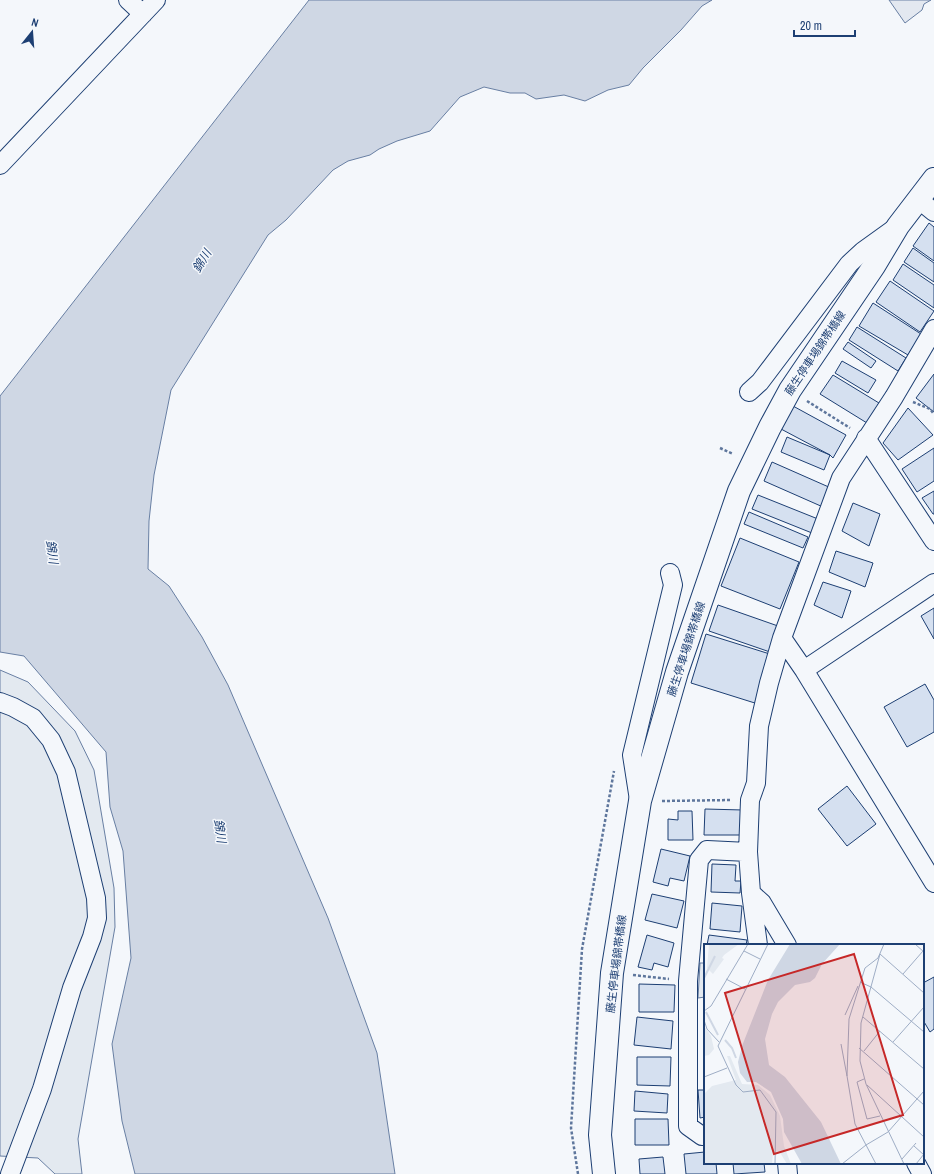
<svg xmlns="http://www.w3.org/2000/svg" width="934" height="1174" viewBox="0 0 934 1174" font-family="'Archivo Narrow','Noto Sans JP',sans-serif">
  <style>
    .green { fill: #e3e9f0; stroke: #687fa3 }
    .parking { fill: #e3e8f0; stroke: #687fa3 }
    .water { fill: #cfd7e4; stroke: #687fa3 }
    .building { fill: #d5e0f0; stroke: #1d3f73 }
    .lines { fill: none; stroke-linecap: round; stroke-linejoin: round }
    .street-casing { stroke: #1d3f73; stroke-width: 20 }
    .secondary-casing { stroke: #1d3f73; stroke-width: 24 }
    .path { stroke: #5e769c; stroke-width: 2.5; stroke-dasharray: 3 2; stroke-linecap: butt }
    .street { stroke: #f4f7fb; stroke-width: 18 }
    .secondary { stroke: #f4f7fb; stroke-width: 22 }
    .labels { text-anchor: middle; stroke-width: 3; stroke-linejoin: round; paint-order: stroke }
    .street-label { font-size: 11px; fill: #1d3f73; stroke: #f4f7fb }
    .water-label { font-size: 12px; font-style: italic; fill: #1d3f73; stroke: #f4f7fb }
    .inset-river { fill: none; stroke: #cfd7e4; stroke-width: 2 }
    .inset-road { fill: none; stroke: #9eadc5; stroke-width: 1 }
    .view { fill: #c62828; fill-opacity: 0.15; stroke: #c62828; stroke-width: 2 }
    .inset-edge { fill: none; stroke: #1d3f73; stroke-width: 2 }
  </style>
  <rect width="100%" height="100%" fill="#f4f7fb"/>
  <path class="green" d="M0,670L28,682L75,731L94,770L114,888L115,927L78,1139L82,1174H55L38,1158L0,1156Z
    M700,963H705V997L698,998Z"/>
  <path class="parking" d="M889,0H931L924,4L922,10L905,23Z"/>
  <path class="water" d="M309,0H712L702,6L681,30L643,68L629,85L608,90L585,101L564,95L536,99L525,93H510L484,87L460,97L430,131L397,141L379,149L370,155L348,161L333,170L286,220L268,235L171,390L154,475L149,521L148,569L169,586L202,637L228,685L328,918L377,1053L395,1174H135L122,1121L112,1044L131,958L123,851L110,807L106,752L24,656L0,652V396Z"/>
  <path class="building" d="M929,223L934,227V261L913,246Z
    M913,248L934,263V282L904,262Z
    M903,264L934,285V308L893,280Z
    M890,281L934,311L920,332L876,302Z
    M873,303L921,334L908,355L859,326Z
    M857,327L906,358L898,371L849,340Z
    M848,342L876,361L871,368L843,349Z
    M842,361L876,380L868,393L835,373Z
    M934,374V412L916,398Z
    M833,375L879,403L867,423L820,394Z
    M793,406L846,435L833,458L830,455L781,429Z
    M908,408L933,435L898,460L883,443Z
    M787,437L830,455L824,470L781,452Z
    M934,448V481L917,492L902,469Z
    M772,462L831,488L823,507L764,481Z
    M934,491V514H933L922,498Z
    M758,495L818,519L812,533L752,509Z
    M853,503L880,514L869,546L842,531Z
    M749,512L808,537L803,548L744,524Z
    M740,538L799,562L780,609L721,586Z
    M836,551L873,563L865,587L829,572Z
    M823,582L851,591L842,618L814,605Z
    M718,605L778,626L770,652L709,631Z
    M934,608V639L921,616Z
    M706,634L773,655L758,704L691,683Z
    M925,684L934,700V732L907,747L884,707Z
    M847,786L876,824L847,846L818,809Z
    M705,809L743,810V835H704Z
    M678,811H692L693,840H668V819L678,820Z
    M661,849L690,856L684,881L670,878L668,886L653,882Z
    M712,864L736,865L735,881H741L740,893L711,892Z
    M652,894L684,901L677,928L645,920Z
    M712,903L742,906L740,932L710,929Z
    M647,935L674,943L668,967L654,963L652,970L638,967Z
    M709,935L747,940L746,945H707Z
    M934,977V1029L930,1032L923,1020V983Z
    M639,984L675,985L674,1012H639Z
    M637,1017L673,1021L671,1049L634,1045Z
    M637,1057H671L670,1086L637,1085Z
    M698,1090H705V1117L700,1118Z
    M635,1091L668,1094L667,1113L634,1111Z
    M635,1119H668L669,1145H635Z
    M705,1152V1163H716L717,1174H686L684,1154Z
    M663,1157L665,1174H640L639,1159Z
    M733,1163H764L765,1172L734,1174Z"/>
  <g class="lines">
    <defs>
      <path id="street" d="M128,0L143,14
        M0,165L156,0
        M918,199L934,212
        M749,392L760,382L849,264L863,251L895,228
        M866,438L934,541
        M782,638L804,670L934,883
        M804,670L934,583
        M0,702L13,707L33,718L51,740L66,772L96,898L97,918L92,937L72,988L42,1089L10,1174
        M639,800L632,755L673,585L670,573
        M751,893L762,903L787,945
        M758,945L751,893L748,852L750,800L756,783L759,726L769,683L782,638L841,478L894,397L934,329
        M705,1136H702L688,1126V981L699,860L707,850L748,852
        M787,1163L788,1174
        M916,1163L922,1174"/>
      <path id="secondary" d="M604,1174L600,1135L612,973L640,801L677,672L739,491L770,427L790,390L874,266L898,226L934,179"/>
    </defs>
    <use href="#street" class="street-casing"/>
    <use href="#secondary" class="secondary-casing"/>
    <path class="path" d="M807,401L850,428
      M913,402L930,409L934,414
      M720,448L733,454
      M662,801L731,800
      M633,975L669,979
      M578,1174L571,1128L582,949L614,771"/>
    <use href="#street" class="street"/>
    <use href="#secondary" class="secondary"/>
  </g>
  <g class="labels">
    <g class="street-label">
      <text transform="translate(815 353) rotate(-56)" y="4">藤生停車場錦帯橋線</text>
      <text transform="translate(686 649) rotate(-72)" y="4">藤生停車場錦帯橋線</text>
      <text transform="translate(616 964) rotate(-83)" y="4">藤生停車場錦帯橋線</text>
    </g>
    <g class="water-label">
      <text transform="translate(202 261) rotate(-59)" y="4">錦川</text>
      <text transform="translate(52 552) rotate(82)" y="4">錦川</text>
      <text transform="translate(220 831) rotate(82)" y="4">錦川</text>
    </g>
  </g>
  <g transform="translate(704 944)">
    <rect width="220" height="220" fill="#f4f7fb"/>
    <path d="M5,0H35L20,11L18,14L20,15L9,30L3,24ZM0,82L7,92L10,105L5,111L0,112ZM23,112H26L38,140L54,141L66,151L76,172L80,202L87,220H83L75,207L69,208L68,220H0V150L8,142L32,136Z" fill="#e3e9f0"/>
    <path d="M86,0H136L118,20L111,34L106,38L91,41L74,58L68,70L61,95L65,121L81,133L117,178L137,220H98L80,188L79,175L67,148L52,138H43L36,129L34,118L38,102L64,36Z" fill="#cfd7e4"/>
    <path class="inset-river" d="M0,34L11,12M2,68L14,91M21,96L28,104L32,114"/>
    <path class="inset-road" d="M64,0L14,102L32,141L39,148L56,146L72,168L71,220M211,0L220,8M40,7L56,15M176,10L157,79L156,117L162,140L200,220M176,10L220,49M199,30L219,7M22,35L41,45M156,38L167,43L220,88M0,67L7,62L44,0M141,71L154,42M159,73L220,125M0,76L3,85L15,98M189,98L220,63M137,100L143,132M155,104L220,161M160,107L176,87M0,133L23,124M160,135L153,138L163,175L176,172M163,141L220,193M210,202L220,211M198,215L212,199M138,220L162,201L151,180L143,132L145,75L161,24L174,14L180,0M172,220L162,201L184,188L220,147M212,220L220,210"/>
    <path class="view" d="M150,10L199,171L70,210L21,49Z"/>
    <rect width="220" height="220" class="inset-edge"/>
  </g>
  <g transform="translate(32 32) rotate(17)" stroke="#f4f7fb" stroke-width="3" paint-order="stroke">
  <path d="M0-3L7 15L0 10L-7 15Z" fill="#1d3f73"/>
  <text y="-6" font-size="11" font-weight="bold" text-anchor="middle" fill="#1d3f73">N</text>
  </g>
  <path d="M794 30v6h61v-6" fill="none" stroke="#1d3f73" stroke-width="2"/>
  <text x="800" y="30" font-size="12" fill="#1d3f73" stroke="#f4f7fb" stroke-width="3" paint-order="stroke">20 m</text>
</svg>
